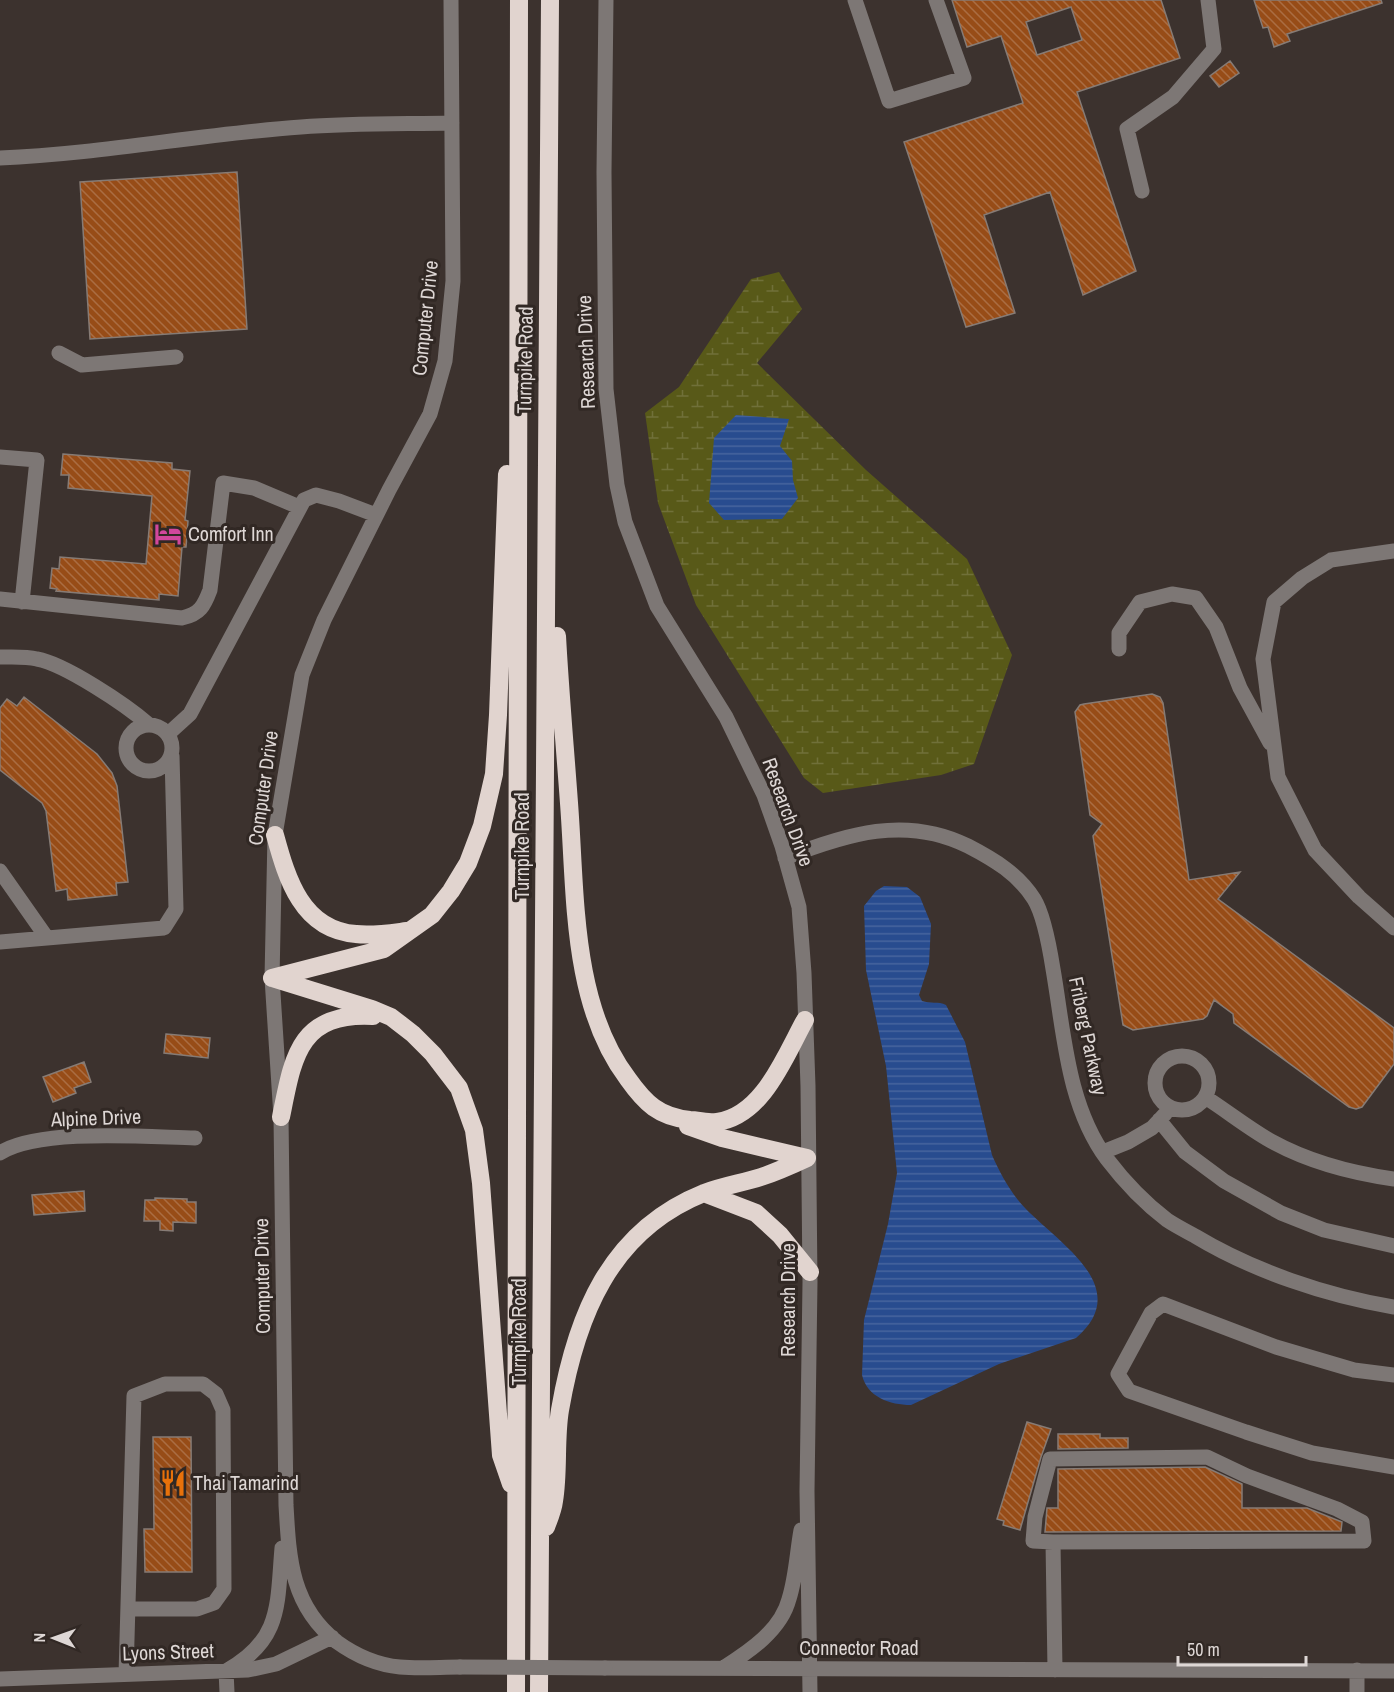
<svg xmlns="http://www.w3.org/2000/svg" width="1394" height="1692" viewBox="0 0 1394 1692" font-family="'Archivo Narrow',sans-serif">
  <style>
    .wetland { fill: url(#wetland-marsh) }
    .water { fill: url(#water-rules) }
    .building { fill: url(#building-back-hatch); stroke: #867b75; stroke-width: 1.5; fill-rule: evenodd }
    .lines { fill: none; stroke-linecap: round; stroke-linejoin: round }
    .minor { stroke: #7d7775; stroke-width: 15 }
    .highway { stroke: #e1d4cf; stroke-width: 18 }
    .minor-bridge { stroke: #7d7775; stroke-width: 15 }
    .labels { text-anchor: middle; stroke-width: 6; stroke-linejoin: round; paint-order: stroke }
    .street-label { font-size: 20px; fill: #ded7d5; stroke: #312824 }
    .poi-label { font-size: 20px; fill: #ded7d5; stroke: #312824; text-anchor: start }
  </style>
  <defs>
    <pattern id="wetland-marsh" width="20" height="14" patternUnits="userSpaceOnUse" patternTransform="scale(1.5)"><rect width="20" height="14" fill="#585918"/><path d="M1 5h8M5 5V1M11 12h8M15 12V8" fill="none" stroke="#707039"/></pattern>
    <pattern id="water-rules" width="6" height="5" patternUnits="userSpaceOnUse" patternTransform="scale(1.5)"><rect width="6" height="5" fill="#284c8f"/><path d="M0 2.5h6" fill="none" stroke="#47659e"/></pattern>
    <pattern id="building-back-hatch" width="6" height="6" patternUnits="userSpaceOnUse" patternTransform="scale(1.5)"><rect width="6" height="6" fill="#974c17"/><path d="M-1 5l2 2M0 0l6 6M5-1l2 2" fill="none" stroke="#aa6d43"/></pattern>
  </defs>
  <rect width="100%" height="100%" fill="#3c322e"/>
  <path class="wetland" d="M779,272L802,309L757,363L866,470L967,559L1012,655L974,764L941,775L823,793L804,778L696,605L658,503L645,413L679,387L751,279Z"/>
  <path class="water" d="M736,415L789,419L780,446L792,461L793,480L798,498L782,519L724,520L709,503L714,438Z
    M884,886L907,887L920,897L931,924L929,964L919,995L922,1001C930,1004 938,1001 946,1005L965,1042L992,1155C999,1171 1007,1186 1018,1200C1047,1237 1139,1284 1076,1338L999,1364L911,1405C890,1405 867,1397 862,1375L864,1320L888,1224L897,1173L886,1066L866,970L864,906L876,891Z"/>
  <path class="building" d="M952,0H1161L1180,58L1077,92L1136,271L1083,295L1050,192L984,215L1015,313L966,327L904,142L1023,103L1001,36L967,47ZM1071,7L1082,40L1037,55L1026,22Z
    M1254,0H1381L1382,3L1287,34L1290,41L1274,47L1268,27L1263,28Z
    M1230,61L1239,73L1219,87L1210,76Z
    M237,172L247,329L90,339L80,182Z
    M63,454L172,463V469L190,471L185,520L188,521L186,547H182L178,596L159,594V600L56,591L57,589L50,588L52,568L59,569L60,557L146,564L152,496L68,488L69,475H61Z
    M1152,694L1160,697L1163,703L1189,880L1240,872L1218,899L1394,1028V1064L1362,1107L1356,1109L1349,1107L1234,1023L1233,1014L1214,1000L1207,1016L1203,1019L1133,1030L1123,1025L1093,836L1102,824L1090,815L1075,712L1080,705L1084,704Z
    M24,697L97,754L112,773L117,786L128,882L116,883L117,895L68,900L67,889L56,891L46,811L42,803L0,770V708L7,699L17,706Z
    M166,1034L210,1038L208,1058L164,1053Z
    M84,1062L91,1082L74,1088L76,1093L53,1102L43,1077Z
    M84,1191L85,1211L34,1215L32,1195Z
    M155,1198L187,1199V1202H196V1223L173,1222V1231L160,1230V1221H144L145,1200H155Z
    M1027,1422L1051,1429L1041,1457L1020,1530L1003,1525L1004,1521L997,1519Z
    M1058,1434H1100V1438H1128V1448L1058,1449Z
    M153,1437H191L192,1572H145L144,1529H154Z
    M1205,1467L1242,1484V1508H1307L1342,1522L1341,1531L1045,1532L1047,1508H1058V1469Z"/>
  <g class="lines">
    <path class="minor" d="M451,0L453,281L445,361L430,414L389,490L324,620L302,675L275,835L272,978L281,1117L286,1505C289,1559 291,1606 337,1642C355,1655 378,1665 400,1667C420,1669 440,1667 460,1667
      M606,0L604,172L606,389L617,485L625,522L657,606L726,717L764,795L782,846L799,907L804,973L808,1086L810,1282L807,1491L810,1692
      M855,0L889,101L964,78L936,0
      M0,158C101,154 200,134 301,127C351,123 402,124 452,123
      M1142,191L1127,129L1173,97L1214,49L1208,0
      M59,353L82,365L176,357
      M0,457L37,460L22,602
      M1394,551L1331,560L1302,578L1274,602L1263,659L1278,777L1315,850L1359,897L1394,928
      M0,599L182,618C200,614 204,606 210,590L223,483L254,488L299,507
      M1119,649V633L1140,602L1172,594L1196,598L1216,627L1240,688L1270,743
      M0,657C12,657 25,656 37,659C65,664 126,705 148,724
      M126 748a23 23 0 1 1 46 0a23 23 0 1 1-46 0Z
      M168,734L190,714L304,500L316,495L339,501L376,515
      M785,858C846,834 906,815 968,846C995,860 1018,874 1034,899C1044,915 1050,950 1053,969C1064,1032 1067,1105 1107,1159C1123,1180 1146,1204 1167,1220C1176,1226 1186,1231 1195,1236C1253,1271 1327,1296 1394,1307
      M0,871L47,938
      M0,942L164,928L176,909L172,756
      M1155 1083a27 27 0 1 1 54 0a27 27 0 1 1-54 0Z
      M1205,1097C1227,1111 1248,1128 1271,1141C1309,1162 1351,1173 1394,1179
      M1159,1120L1185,1152L1224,1181L1281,1213L1324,1230L1394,1246
      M1103,1152L1128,1142L1152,1128L1165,1114
      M0,1153C39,1128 147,1137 195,1138
      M1394,1375L1354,1370L1276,1347L1163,1304L1151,1313L1118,1374L1129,1391L1246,1432L1312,1453L1394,1467
      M1053,1542L1033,1541L1035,1517L1050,1459L1207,1457L1247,1476L1337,1509L1362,1522L1364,1541L1053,1542L1055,1670
      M605,1668L1394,1671
      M723,1668C750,1651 781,1630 789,1599C796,1577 797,1552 801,1530
      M126,1674L134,1396L165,1384H203L216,1394L223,1410L224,1589L214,1603L197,1609H128
      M0,1679L248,1670L276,1664L332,1637
      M227,1692L226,1671C282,1640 277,1605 282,1548
      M1357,1692V1670"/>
    <path class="highway" d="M557,636C560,692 565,747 569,803C576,894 571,1004 628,1079C645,1103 659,1117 690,1120C698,1120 709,1123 717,1122C763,1116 785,1056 805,1020
      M275,835C287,879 302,930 356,934C373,936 391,933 407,931
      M272,978L384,949L432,915L451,891L468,863L482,826L494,774L498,715L507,474
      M272,978L372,1009L391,1017L413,1034L433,1054L459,1088L474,1130L481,1183L501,1455L511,1484
      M281,1117C293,1058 298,1012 373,1016
      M688,1126L722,1138L807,1158
      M704,1193L756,1213L780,1235L810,1272
      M546,1527C549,1519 553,1510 554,1501C559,1471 555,1440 560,1410C576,1317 609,1231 704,1193C722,1186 742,1183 761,1177C776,1172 792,1165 807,1158
      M516,1692L519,0
      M539,1692L550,0"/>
    <path class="minor-bridge" d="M460,1667L605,1668"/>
  </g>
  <defs>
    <symbol id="hotel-bare" viewBox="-9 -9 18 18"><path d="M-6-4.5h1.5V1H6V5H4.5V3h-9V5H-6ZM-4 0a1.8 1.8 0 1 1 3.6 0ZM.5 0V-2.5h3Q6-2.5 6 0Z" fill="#d1479c" stroke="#312824" stroke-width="2.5" paint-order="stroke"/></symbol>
    <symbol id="restaurant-bare" viewBox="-9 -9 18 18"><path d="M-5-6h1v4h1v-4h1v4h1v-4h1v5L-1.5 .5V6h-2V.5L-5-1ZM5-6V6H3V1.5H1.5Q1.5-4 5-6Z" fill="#e8710a" stroke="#312824" stroke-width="2.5" paint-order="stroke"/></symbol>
  </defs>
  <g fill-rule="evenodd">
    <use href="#hotel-bare" x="149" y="515" width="38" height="38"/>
    <use href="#restaurant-bare" x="154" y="1464" width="38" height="38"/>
  </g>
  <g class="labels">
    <g class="street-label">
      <text transform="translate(425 318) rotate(-84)" y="7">Computer Drive</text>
      <text transform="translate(586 352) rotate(-92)" y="7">Research Drive</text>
      <text transform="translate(525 360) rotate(-89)" y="7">Turnpike Road</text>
      <text transform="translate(263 788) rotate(-82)" y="7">Computer Drive</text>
      <text transform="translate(788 812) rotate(70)" y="7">Research Drive</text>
      <text transform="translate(522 846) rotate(-90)" y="7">Turnpike Road</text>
      <text transform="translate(1088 1036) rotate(78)" y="7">Friberg Parkway</text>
      <text transform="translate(96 1118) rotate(-2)" y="7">Alpine Drive</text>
      <text transform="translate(262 1276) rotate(-91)" y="7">Computer Drive</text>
      <text transform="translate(788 1300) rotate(-90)" y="7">Research Drive</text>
      <text transform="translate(519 1332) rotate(-90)" y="7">Turnpike Road</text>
      <text x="859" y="1655">Connector Road</text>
      <text transform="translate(168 1652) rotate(-2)" y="7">Lyons Street</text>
    </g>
    <g class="poi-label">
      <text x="188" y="541">Comfort Inn</text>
      <text x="193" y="1490">Thai Tamarind</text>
    </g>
  </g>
  <g transform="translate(54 1638) rotate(271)" stroke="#312824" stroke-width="4.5" paint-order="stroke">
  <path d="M0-4.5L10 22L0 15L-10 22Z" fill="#ded7d5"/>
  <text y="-9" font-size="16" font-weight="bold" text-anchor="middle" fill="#ded7d5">N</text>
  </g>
  <path d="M1178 1656v9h128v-9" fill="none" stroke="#ded7d5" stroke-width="3"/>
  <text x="1187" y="1656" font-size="18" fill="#ded7d5" stroke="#312824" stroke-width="4.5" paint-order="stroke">50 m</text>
</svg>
